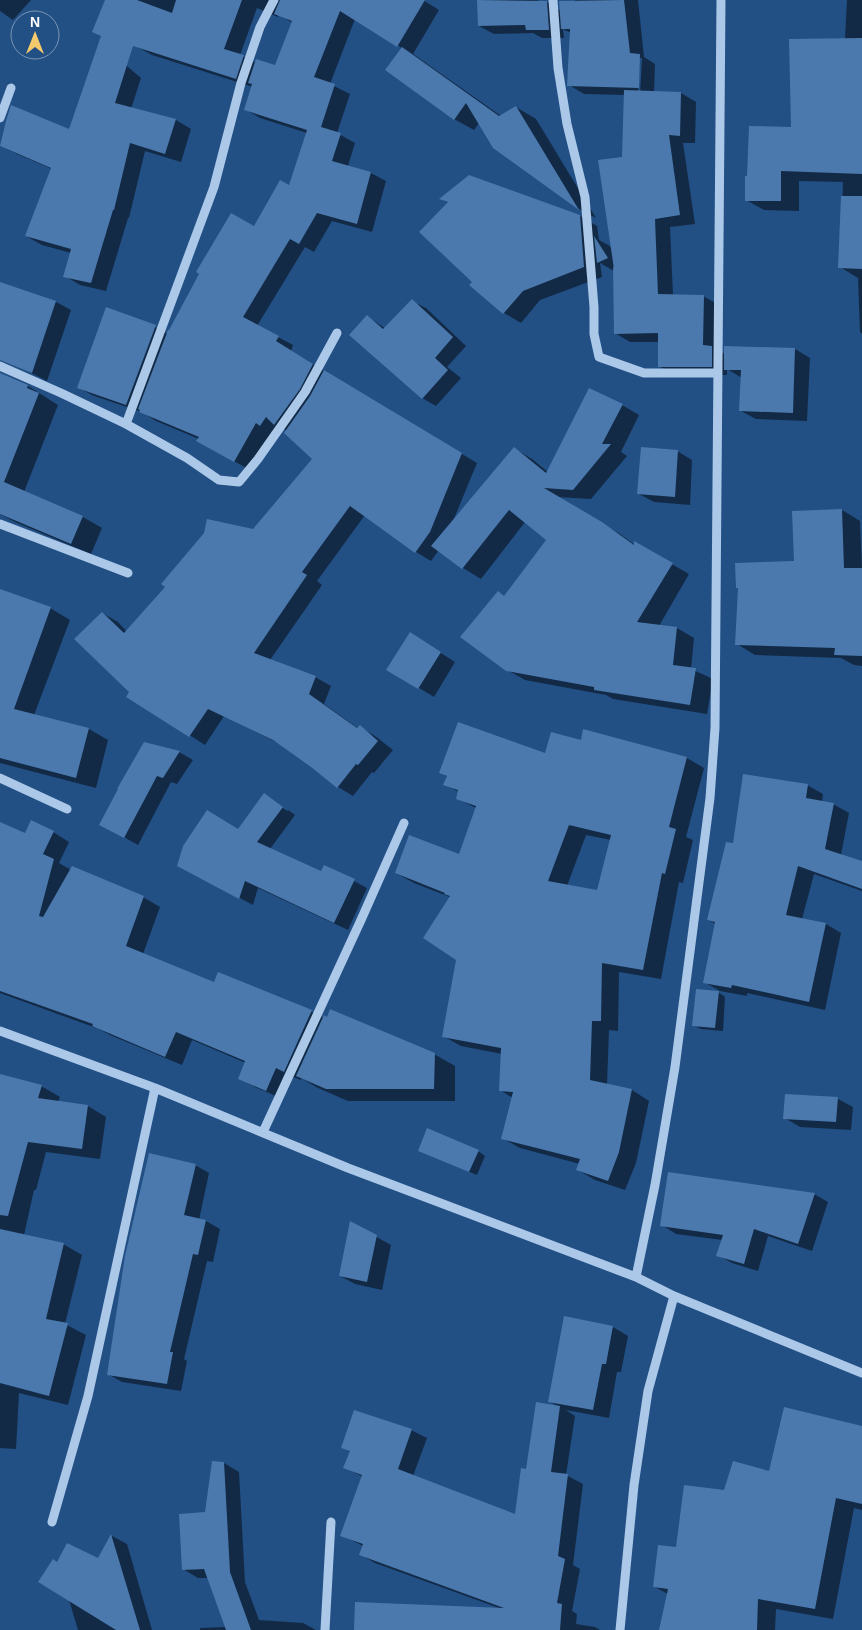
<svg xmlns="http://www.w3.org/2000/svg" width="862" height="1630" viewBox="0 0 862 1630" font-family="Arial,sans-serif">
  <style>
    .shadow { fill: #0007; fill-rule: evenodd }
    .building { fill: #4b79ad; fill-rule: evenodd }
    .lines { fill: none; stroke-linecap: round; stroke-linejoin: round }
    .minor { stroke: #abc8e9; stroke-width: 9 }
  </style>
  <rect width="100%" height="100%" fill="#224f84"/>
  <path class="shadow" d="M0,0H31L13,20L0,11Z
    M107,0H423L439,10L413,54L501,116L516,107L536,119L596,218L579,209L494,147L479,123L474,130L454,119L402,48L355,19L330,84L350,94L337,133L355,143L348,166L371,173L386,181L372,232L332,221L314,252L305,247L257,326L293,345L291,351L477,463L453,521L515,449L532,459L548,472L622,405L639,415L621,452L627,456L591,499L557,497L620,534L635,545V543L689,574L659,626L677,628L694,638L691,669L713,679L707,714L613,699L606,695L525,680L507,670L498,592L505,597L548,540L525,522L481,579L463,568L439,550L431,561L416,552L365,515L317,581L322,585L270,660L315,677L331,686L324,704L359,729L360,727L375,736L393,750L374,773L372,772L353,796L338,787L311,766L280,744L224,716L205,745L128,696L131,692L102,613L118,622L127,632L254,531L314,459L287,431L280,426L276,433L272,431L250,470L198,441L199,439L156,421L142,412L94,396L79,388L155,327L168,334L254,228L290,187L307,133L260,118L245,109L253,87L152,55L136,46ZM257,8L278,17L279,15L293,23L276,66L256,63L240,55Z
    M478,0H538V3L547,2L561,11L575,2V0H638L644,57L655,64L654,92L681,93L696,102L695,143H683L695,224L670,227L673,295L703,296L719,305L718,350L726,355L795,349L810,358L807,421L756,419L741,411L742,378L727,369V375H674L659,366V342H630L615,333L614,271L600,263L602,277L540,300L521,323L504,313L473,282L449,203L441,199L580,216L597,226L599,240L610,246L613,252L623,158L625,95L584,94L569,85L571,33L563,29L564,38H542L533,33L494,34L479,26ZM639,58H642L640,95L638,94Z
    M847,0H862V334L860,332L858,278L840,267L843,182L799,181V211L764,210L746,200L793,128L845,39Z
    M113,54L141,78L131,109L176,120L191,129L181,162L145,151L129,218H128L106,291L80,285L65,276L71,253L42,245L26,236L52,169L17,154L1,146L70,131Z
    M0,292L56,302L71,310L47,381L6,360L0,337Z
    M412,301L426,308L466,346L447,367L461,378L436,406L422,398L367,316L386,329Z
    M0,375L28,386L58,405L24,492L83,517L102,528L91,554L15,522L0,514Z
    M677,451L692,460L690,505L654,502L639,494Z
    M842,510L860,521L862,569V666L854,665L841,658L755,655L737,644L795,563Z
    M0,591L50,608L70,620L34,715L89,729L108,740L96,788L0,763Z
    M425,643L455,662L434,697L388,669Z
    M584,731L687,758L704,768L686,837L693,840L683,883L679,882L661,979L619,972L618,1031L609,1030L607,1085L632,1090L649,1101L636,1163L625,1190L595,1180L578,1170L580,1164L520,1148L502,1138L513,1098L500,1090L502,1054L461,1046L443,1036L458,959L450,897L414,883L396,873L459,855L476,808L457,798L459,792L445,784L448,777L441,773L546,755L581,741ZM586,835L611,840L598,892L567,886Z
    M145,743L179,752L193,760L177,784L171,782L138,845L115,832Z
    M807,785L823,794L822,802L833,804L849,813L841,855L862,863V891L814,874L802,919L826,924L841,933L825,1010L747,993V996L720,991L704,982L716,924L708,920L734,845Z
    M264,795L276,802V803L287,811L288,810L295,815L270,849L322,872L354,881L367,888L348,930L258,888L253,905L192,873L238,831Z
    M0,824L26,834L53,832L69,842L59,863L71,870L143,897L160,907L143,954L215,984L219,974L312,1012L324,1018L434,1054L455,1066V1101H348L318,1088L301,1078V1080L293,1077L283,1099L255,1087L239,1078L246,1063L192,1040L182,1065L110,1035L99,1029L0,993Z
    M718,992L725,997L723,1031L701,1029L693,1025Z
    M0,1076L41,1086L60,1097L58,1102L88,1106L106,1117L100,1159L46,1152L36,1190H34L24,1235L63,1244L82,1255L65,1324L86,1335L68,1405L19,1393L16,1449L0,1448Z
    M838,1099L853,1107L851,1130L800,1127L785,1118Z
    M419,1151H478L485,1156L477,1175Z
    M195,1165L209,1173L199,1220L206,1221L220,1229L213,1262L207,1261L184,1359L187,1361L181,1391L122,1382L108,1374Z
    M814,1194L828,1202L812,1251L768,1236L758,1271L732,1263L718,1255L722,1240L676,1234L662,1225Z
    M351,1223L391,1245L382,1290L355,1284L340,1276Z
    M565,1317L613,1327L628,1336L621,1372H617L609,1418L566,1410L575,1416L566,1475L583,1484L573,1565L580,1569L572,1611L577,1614L576,1624L595,1627L600,1630H355L499,1608L375,1563L360,1554L363,1546L342,1535L363,1477L345,1467L351,1452L342,1447L411,1430L427,1438L413,1476L516,1515L527,1470L559,1407L549,1401Z
    M862,1427V1510L854,1508L833,1619L776,1609L775,1630H660L668,1594L655,1587L677,1548L725,1491L769,1473Z
    M224,1463L239,1472L245,1582L259,1620L303,1623L316,1630H200V1628L226,1627L208,1578H198L183,1569L206,1513Z
    M112,1536L127,1544L152,1630H78L58,1563L99,1560Z"/>
  <path class="building" d="M105,0H137L172,13L176,0H242L224,49L244,55L236,79L133,46L115,103L176,119L165,154L130,143L114,210H113L91,283L63,277L71,249L25,236L51,168L0,146L6,121L11,105L69,129L101,36L92,32Z
    M280,0H425L397,47L340,11L314,77L335,84L321,127L341,133L332,161L371,172L357,224L317,213L299,244L290,239L243,317L279,336L276,341L313,364L300,389L274,425L266,417L260,426L256,423L234,462L196,441L199,437L139,412L140,410L138,409L168,330H169L199,274L196,272L231,213L254,226L280,180L289,185L307,130L244,110L252,84L248,83L256,59L275,65L292,21L274,14Z
    M477,0L547,1L549,30H526L525,25L478,26Z
    M624,0L630,53L640,54L639,88L567,86L570,29H561L559,1Z
    M862,38V174L781,171V201H745V176H747L749,126L791,127L789,39Z
    M402,47L499,116L516,106L579,210L493,148L466,103L454,120L385,70Z
    M624,90L681,92L680,136L669,135L680,215L655,219L658,294L704,295L703,345L712,346V367H658V333L614,334L613,266L614,269L598,160L622,157Z
    M469,175L580,215L584,267L523,291L503,314L469,285L472,282L419,232L448,202L439,199Z
    M841,196H862V269L838,268Z
    M594,236L608,258L597,263Z
    M0,282L56,301L32,373L0,360Z
    M412,299L453,337L435,358L448,370L422,399L349,335L367,315L383,329Z
    M106,307L156,325L126,405L77,388Z
    M724,346L795,348L793,413L739,411L741,370H724Z
    M324,370L462,453L430,532L415,553L350,506L302,572L307,575L254,653L316,676L309,694L357,728L360,725L378,741L358,765L356,764L337,788L311,767L273,740L208,709L189,737L126,697L129,692L74,639L102,612L124,633L165,587L161,584L204,533L207,519L253,529L312,459L284,433L310,396Z
    M0,373L28,385L27,388L39,393L4,482L83,516L71,544L0,514Z
    M589,388L623,404L602,444H611L573,490L544,488L602,522L634,545V541L673,563L637,622L677,627L673,665L696,668L690,705L594,690V687L506,671L460,637L498,591L504,596L546,540L509,510L462,569L431,546L514,447L546,473Z
    M641,447L678,450L675,497L637,494Z
    M842,509L844,568H862V656L834,655L835,648L735,645L738,588H736L735,563L794,561L792,511Z
    M0,589L51,607L14,709L89,728L76,778L0,758Z
    M410,632L441,652L418,689L386,670Z
    M458,722L545,753L551,732L581,740L583,729L687,757L669,827L676,829L665,874L662,873L643,970L602,963L601,1021H592L590,1080L632,1089L619,1152L608,1181L576,1170L580,1159L501,1139L513,1092L499,1091L501,1048L442,1037L456,960L423,938L450,896L444,894L445,893L395,873L409,835L459,854L476,806L456,799L458,790L443,785L447,776L439,773ZM569,825L611,835L597,890L548,881Z
    M144,742L180,751L163,778L157,776L124,838L99,825L118,789H117Z
    M743,774L808,784L806,798L834,803L825,849L862,861V889L798,866L786,915L826,923L809,1002L732,985L731,988L703,983L715,922L707,920L726,842L733,843Z
    M264,793L283,807L257,842L321,871L324,865L355,879L334,923L245,881L239,899L177,866L183,846L207,810L238,829Z
    M31,820L54,831L43,854L54,859L39,916L43,917L72,866L144,896L126,946L214,982L218,972L312,1010L284,1072L276,1068L266,1091L238,1079L245,1061L176,1032L165,1057L92,1026L93,1024L0,991V822L25,833Z
    M696,989L719,991L715,1028L692,1026Z
    M330,1009L435,1053L434,1089H326L296,1076L324,1015L327,1017Z
    M0,1074L42,1085L38,1098L88,1105L82,1149L28,1142L8,1216L0,1215Z
    M785,1094L838,1097L836,1122L783,1119Z
    M427,1128L479,1150L469,1172L418,1151Z
    M149,1153L196,1164L184,1215L206,1220L198,1255L193,1254L170,1352H173L167,1384L107,1375L125,1256Z
    M668,1172L815,1193L798,1244L754,1229L744,1264L716,1256L723,1235L660,1226Z
    M350,1221L377,1235L367,1282L339,1276Z
    M0,1229L64,1243L46,1319L68,1323L49,1396L0,1383Z
    M564,1316L613,1326L606,1364H602L593,1410L548,1402Z
    M536,1402L560,1406L551,1472L568,1474L558,1556L565,1559L557,1603L562,1604L560,1630H354L355,1602L504,1608L359,1555L363,1544L340,1536L362,1475L343,1468L350,1451L341,1448L354,1410L412,1429L398,1469L515,1514L521,1468L526,1469Z
    M784,1407L862,1426V1504L836,1498L815,1609L758,1599L757,1630H659L668,1589L653,1587L658,1545L676,1547L684,1485L724,1490L733,1461L769,1471Z
    M212,1461L224,1462L230,1572L251,1630H226L204,1569L182,1570L179,1514L205,1512Z
    M111,1534L140,1630H116L38,1582L53,1559L57,1562L67,1543L98,1558Z"/>
  <g class="lines">
    <path class="minor" d="M553,0L558,68L567,124L585,197L594,307V334L599,357L644,373H718
      M0,118L11,88
      M0,366L61,393L126,424L187,458L219,480L239,482L258,459L305,392L337,333
      M126,424L214,187L241,83L260,27L274,0
      M0,524L128,573
      M0,778L67,809
      M0,1031L155,1088L348,1168L636,1277L674,1296L862,1373
      M263,1132L361,920L404,823
      M636,1277L655,1185L675,1067L710,798L715,728L721,0
      M52,1522L88,1396L155,1088
      M325,1630L331,1522
      M620,1630L634,1485L648,1391L674,1296"/>
  </g>
  <g transform="translate(35 35)"><circle r="24" fill="#224f84" stroke="#7a95b5"/>
  <path d="M0-4L9 19L0 12L-9 19Z" fill="#f5ca6d"/>
  <text y="-8" font-size="14" font-weight="bold" text-anchor="middle" fill="#ffffff">N</text>
  </g>
</svg>
